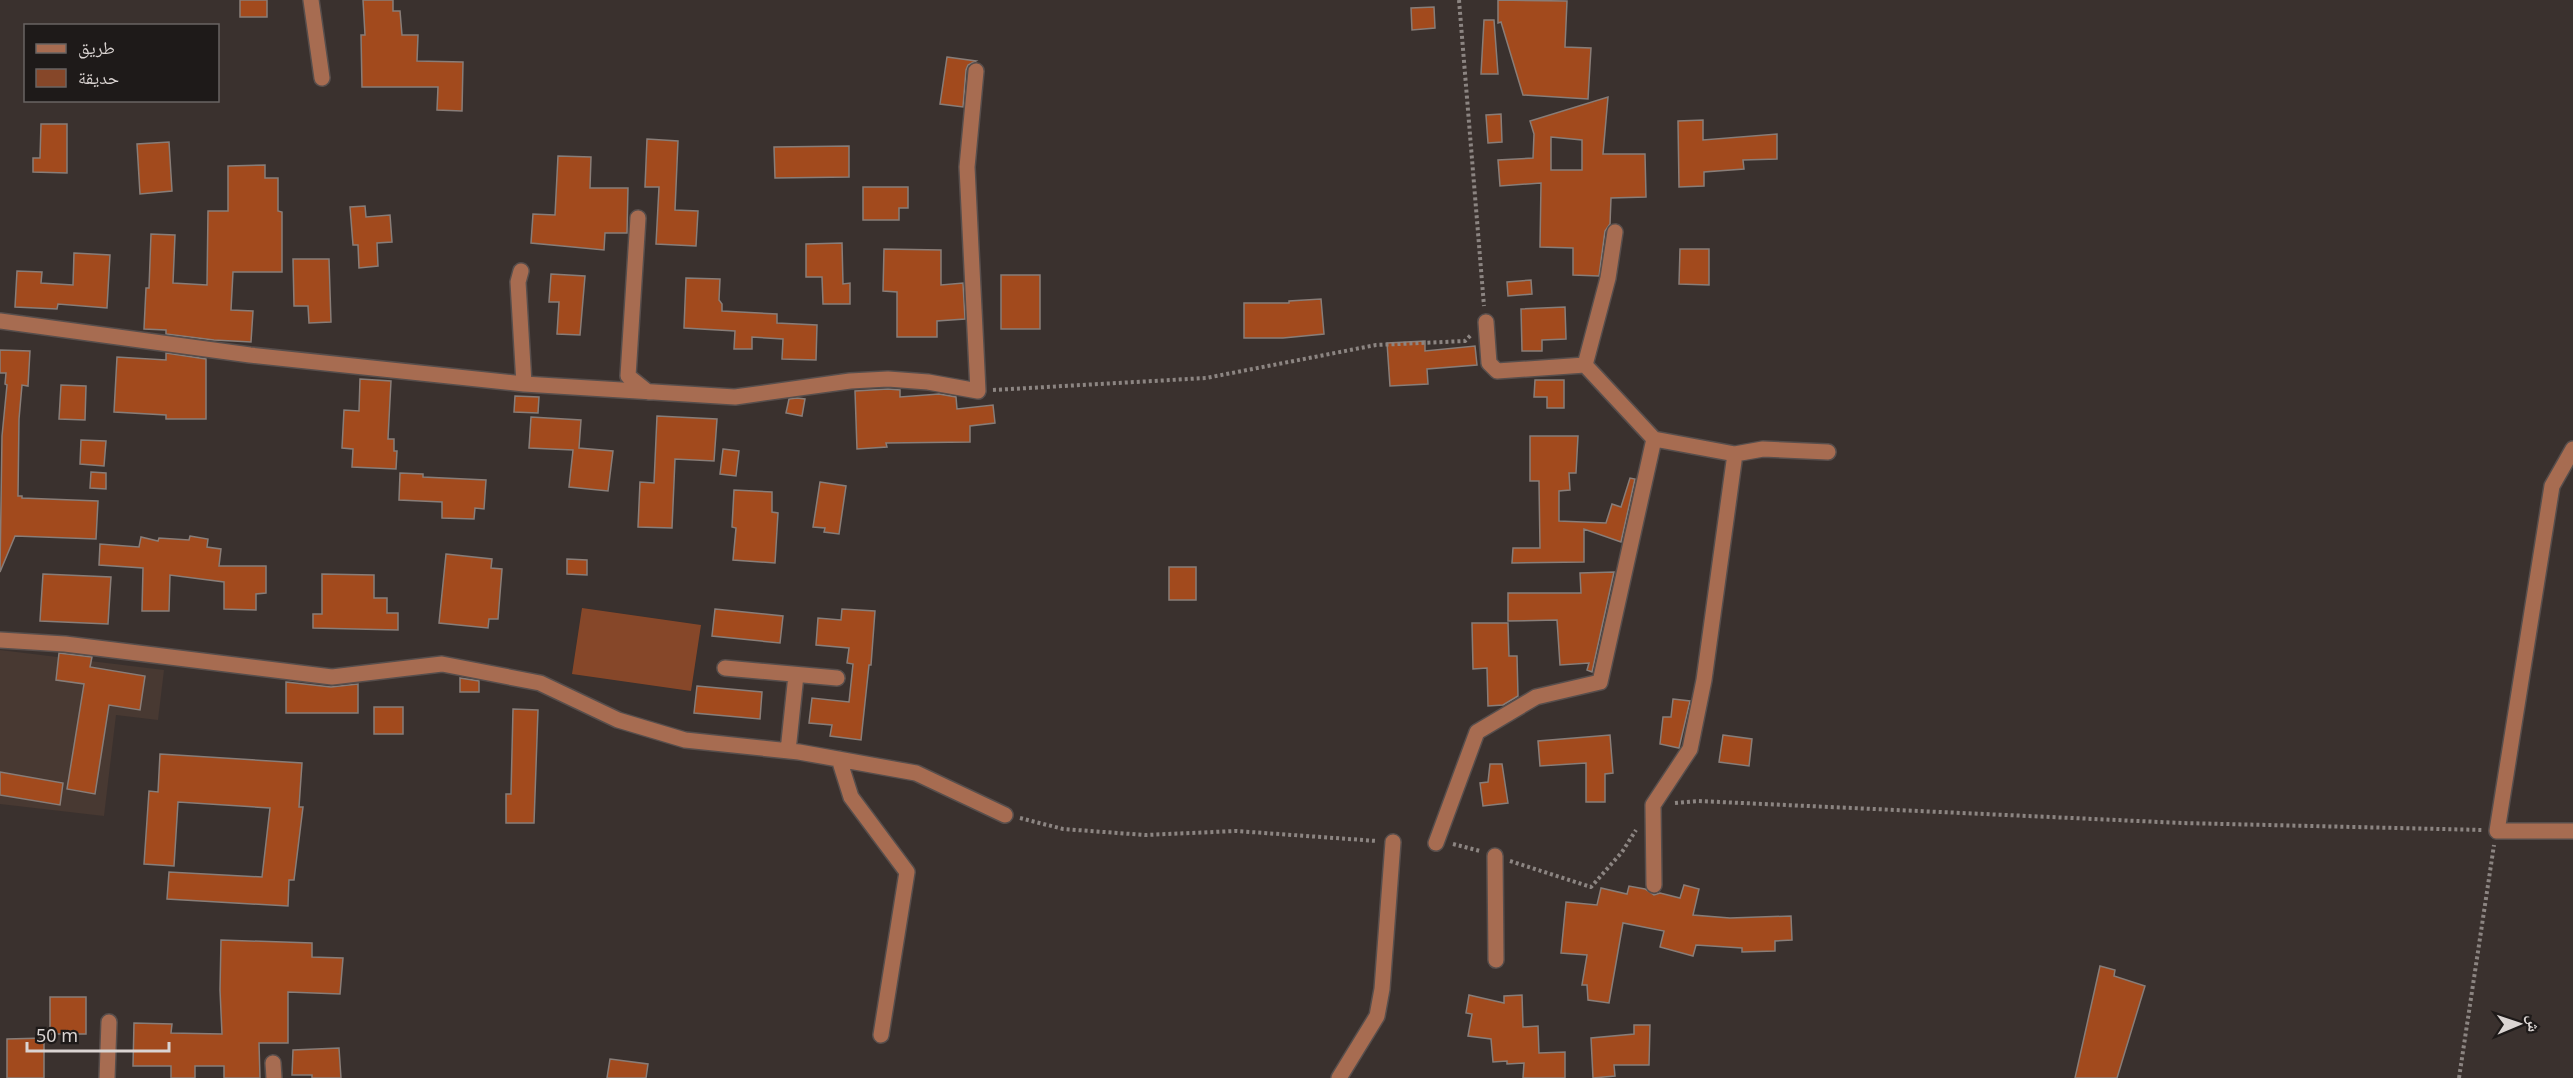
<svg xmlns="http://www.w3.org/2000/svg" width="2573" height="1078" viewBox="0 0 2573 1078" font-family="'Noto Sans','Noto Naskh Arabic',sans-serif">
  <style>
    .built { fill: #483932 }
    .green { fill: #864729 }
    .building { fill: #a24a1d; stroke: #887d78; stroke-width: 1.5; fill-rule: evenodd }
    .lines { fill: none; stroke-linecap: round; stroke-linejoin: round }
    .minor-casing { stroke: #574e4c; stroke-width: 18 }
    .path { stroke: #8c8582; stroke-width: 4; stroke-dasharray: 3 3; stroke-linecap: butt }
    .minor { stroke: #a76c51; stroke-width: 15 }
  </style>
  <rect width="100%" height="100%" fill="#3a312e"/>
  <path class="built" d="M0,650L164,670L158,720L116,715L104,816L0,804Z"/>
  <path class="green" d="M582,608L701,625L691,691L572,674Z"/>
  <path class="building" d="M240,0H267V17H240Z
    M363,0H393V11H400L402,35H418L417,61L463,62L462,111L437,110L438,87H362L361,35H365Z
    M1498,0L1567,1L1565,47L1591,48L1588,99L1523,95L1501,22L1498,23Z
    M1434,7L1435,28L1412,30L1411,8Z
    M1484,20H1494L1498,74H1481Z
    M947,57L976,61L968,65L966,70L963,107L940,104Z
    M1608,97L1603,154H1645L1646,197L1611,198L1610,224L1605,231L1599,276L1573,275V248L1540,247L1541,183L1500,186L1498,160L1533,158L1534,134L1530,121ZM1551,137L1582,140V170H1551Z
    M1501,114L1502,142L1488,143L1486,115Z
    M1703,120V140L1777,134V159L1743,160L1744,169L1704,172V186L1679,187L1678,121Z
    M41,124H67V173L33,172V158H40Z
    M647,139L678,141L675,210L698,211L696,246L656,244L659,187H645Z
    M169,142L172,191L140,194L137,144Z
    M849,146V177L775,178L774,147Z
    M558,156L591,157L590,188H628L627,233H605L604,250L531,243L533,214L555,215Z
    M265,165V178H278V211L282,212V272H233L231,310L253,311L251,342L214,340L166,334V330L144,329L146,288H149L151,234L175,235L173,283L207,285L208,211H228V166Z
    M863,187H908V208H899V220H863Z
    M365,206L366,217L390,215L392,242L377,243L378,266L359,268L358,245H353L350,207Z
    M842,243L843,284L850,283V304H823L822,277H806V244Z
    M884,249L941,250V285L963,283L965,319L937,321V337H897V292L883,291Z
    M1680,249H1709V285L1679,284Z
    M74,253L110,255L107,308L58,304L57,309L15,307L17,271L42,272L41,283L73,285Z
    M293,259H329L331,322L309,323L308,306H294Z
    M551,274L585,276L580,335L557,334L559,302H549Z
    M1001,275H1040V329H1001Z
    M686,278L720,279L719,300L722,304V311L777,314V323L817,325L816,360L782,359L783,339L752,337V349H734L735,331L684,328Z
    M1531,280L1532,294L1508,296L1507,282Z
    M1321,299L1324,334L1283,338H1244V303H1289V301Z
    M1565,307L1566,339L1542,340V351H1522L1521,309Z
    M1425,341V351L1475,346L1477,365L1427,369L1428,384L1390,386L1387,343Z
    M0,350L30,351L28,386L22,385L19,419L18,496H22V498L98,501L96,539L15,536L0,572L2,436L7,385L5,384L6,373H0Z
    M166,353L206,359V419H166V415L114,412L117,357L166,360Z
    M360,379L391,381L388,439H394V451H397L396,469L352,467L353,449L342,448L344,410L359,411Z
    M1535,380H1564V408H1547V397H1534Z
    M61,385L86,386L85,420L59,419Z
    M888,389L900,390V397L939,394L956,397L957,409L993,405L995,423L970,426V442L886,443L887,447L857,449L855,391Z
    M515,396L539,397L538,413L514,412Z
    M797,398L805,399L802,416L786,413L789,399Z
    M657,416L717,419L714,461L675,459L672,528L638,527L640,482L654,483Z
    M531,417L581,420L579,448L613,451L608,491L569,487L573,450L529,448Z
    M1530,436H1578L1576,473H1569L1570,490L1559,491V521L1606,523L1612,504L1621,507L1630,478L1635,479L1621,542L1584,529V562L1512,563L1513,548H1540L1539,481H1530Z
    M81,440L106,441L104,466L80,464Z
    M723,449L739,451L736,476L720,474Z
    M91,472L106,473V489L90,488Z
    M400,473L423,474V477L486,480L484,509L475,508L474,519L442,518V502L399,500Z
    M820,482L846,486L839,534L824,532L825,528L813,527Z
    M734,490L772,492V512L778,513L775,563L733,560L736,528L732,527Z
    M190,536L208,539L207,547L221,549L219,566H266V593L256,594V610L224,609V582L170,575L169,611H142L143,568L99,565L100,544L139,547L141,537L158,541L159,538L189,540Z
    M446,554L492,559L491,568L502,569L498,619H489L488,628L439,623Z
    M567,559L587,560V575L567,574Z
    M1169,567H1196V600H1169Z
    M1614,572L1592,672L1587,670L1589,663L1560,665L1557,620L1508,621V593H1581L1580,573Z
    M43,574L111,577L108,624L40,621Z
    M322,574L374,575V598H387V613H398V630L313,628V614H322Z
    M715,609L783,616L780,643L712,636Z
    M842,609L875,611L871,665H869L861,740L830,736L832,725L809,723L812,698L849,702L853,664L847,663L849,648L816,645L818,618L841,620Z
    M1472,623H1508L1509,656H1517L1518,696L1503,705L1488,706L1487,668L1473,669Z
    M59,653L92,657L90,667L145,676L140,710L109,705L95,794L67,789L84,684L56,680Z
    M460,678L479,681V692H460Z
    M286,682L331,687L358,684V713H286Z
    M697,686L762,692L760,719L694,713Z
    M1673,699L1690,701L1679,748L1660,744L1663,717H1671Z
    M374,707H403V734H374Z
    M513,709L538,710L534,823H506V794H511Z
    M1610,735L1613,773L1605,774V802H1586V763L1540,766L1538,741Z
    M1723,735L1752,739L1749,766L1719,762Z
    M160,754L302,763L299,807H303L294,880H289L288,906L167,899L169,872L262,877L270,808L178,802L174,866L144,864L149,791L158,792Z
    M1490,764H1502L1508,803L1483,806L1480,783L1488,782Z
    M0,772L63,783L60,805L0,795Z
    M1684,885L1699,889L1693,915L1730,918L1791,916L1792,940L1775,941V951L1742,952V948L1696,945L1693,956L1660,947L1664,931L1623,923L1609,1003L1588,1000L1587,985H1582L1587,955L1561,953L1566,902L1597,905L1601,888L1627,894L1629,886L1645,889L1654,895L1660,893L1680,898Z
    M221,940L312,943V957L343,958L340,994L288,992V1043H259L260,1078H224V1066H195V1078H171V1066H133L134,1023L172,1024L171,1033L222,1034L220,990Z
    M2100,966L2115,970L2114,976L2145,986L2117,1078H2075Z
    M1469,995L1504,1003V996L1522,995L1523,1027L1538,1026L1539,1053L1565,1052V1078H1523L1524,1063L1507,1064V1061L1493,1062L1491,1039L1468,1036L1472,1014L1466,1013Z
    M50,997H86V1034H50Z
    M1634,1025H1650L1649,1065H1614L1615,1076L1593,1078L1591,1038L1634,1034Z
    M44,1038V1078H7V1039Z
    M339,1048L341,1078H312V1075H292L293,1050Z
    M610,1059L648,1064L646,1078H607Z"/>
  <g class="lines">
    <defs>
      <path id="minor" d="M311,0L322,78
        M638,218L628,376L648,392
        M521,271L518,282L524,384
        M0,321L250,355L524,384L735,397L850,381L888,379L928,382L978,391L967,167L976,71
        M1486,322L1489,363L1497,371L1585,365
        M1585,365L1654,439L1735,454L1763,449L1828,452
        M1585,365L1608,278L1615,232
        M2573,449L2552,486L2497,831H2573
        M0,640L65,644L332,677L442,664L540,683L618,720L685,740L799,752L916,773L1005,815
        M725,668L837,678
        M788,751L796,675
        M839,759L851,797L907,872L881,1035
        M1436,843L1477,732L1536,697L1600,682L1654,439
        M1495,856L1496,960
        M1654,885L1653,805L1690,749L1704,680L1735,454
        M273,1063L274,1078
        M107,1078L109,1022
        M1339,1078L1377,1016L1382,989L1393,842"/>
    </defs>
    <use href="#minor" class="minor-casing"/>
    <path class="path" d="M1459,0L1484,306
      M993,390L1206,378L1376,345L1465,341L1472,334
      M1675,803L1698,801L2182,823L2483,830
      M1020,818L1063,829L1145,835L1236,831L1377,841
      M1453,844L1480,851
      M1510,861L1591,887L1622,852L1636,830
      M2459,1078L2494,845"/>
    <use href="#minor" class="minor"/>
  </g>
  <rect x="24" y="24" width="195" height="78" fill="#1e1a19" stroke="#696463" stroke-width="1.5"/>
  <rect x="36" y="44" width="30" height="9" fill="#a76c51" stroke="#696463" stroke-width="1.5"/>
  <text x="78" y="54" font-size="18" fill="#dad4d2">طريق</text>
  <rect x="36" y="69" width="30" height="18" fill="#864729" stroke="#696463" stroke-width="1.5"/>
  <text x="78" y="84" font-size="18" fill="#dad4d2">حديقة</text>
  <g transform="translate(2519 1024) rotate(88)" stroke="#1e1a19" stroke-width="4.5" paint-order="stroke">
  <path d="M0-4.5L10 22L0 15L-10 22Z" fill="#dad4d2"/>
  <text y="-9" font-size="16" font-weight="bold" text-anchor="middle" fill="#dad4d2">ش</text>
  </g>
  <path d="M27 1042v9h142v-9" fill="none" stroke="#dad4d2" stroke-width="3"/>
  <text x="36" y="1042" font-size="18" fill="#dad4d2" stroke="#1e1a19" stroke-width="4.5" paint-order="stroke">50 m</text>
</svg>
